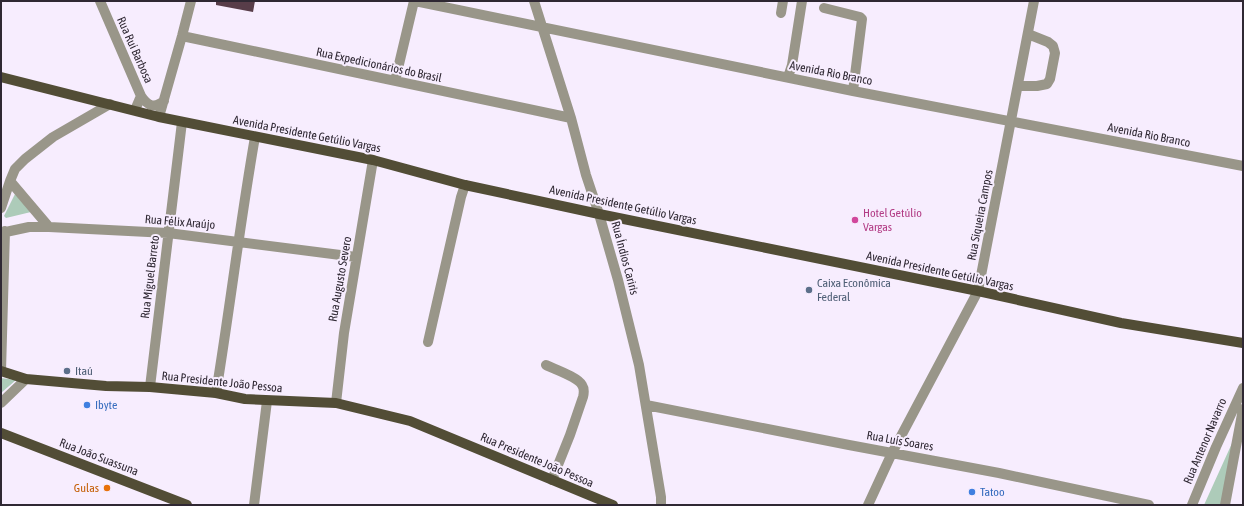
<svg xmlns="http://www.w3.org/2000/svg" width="1244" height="506" viewBox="0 0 1244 506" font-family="'Asap Condensed',sans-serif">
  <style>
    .green { fill: #adcbb9 }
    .building { fill: #583d49 }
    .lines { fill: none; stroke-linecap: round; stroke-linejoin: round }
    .minor { stroke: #999689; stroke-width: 10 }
    .major { stroke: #524d36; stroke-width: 10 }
    .hotel-dot { fill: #d1479c; stroke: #f7edfe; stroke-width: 1.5 }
    .service-dot { fill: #5c6f8a; stroke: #f7edfe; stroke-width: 1.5 }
    .shop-dot { fill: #3f7fe0; stroke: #f7edfe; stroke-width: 1.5 }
    .food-dot { fill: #e8710a; stroke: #f7edfe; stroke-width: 1.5 }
    .labels { text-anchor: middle; stroke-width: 4; stroke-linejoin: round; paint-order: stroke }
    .street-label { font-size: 12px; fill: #2f2833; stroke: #f7edfe }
    .hotel-label { font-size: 12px; fill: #b23c85; stroke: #f7edfe; text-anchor: start }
    .service-label { font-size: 12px; fill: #4e5e75; stroke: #f7edfe; text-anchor: start }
    .shop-label { font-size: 12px; fill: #366cbe; stroke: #f7edfe; text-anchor: start }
    .food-label { font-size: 12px; fill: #c56008; stroke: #f7edfe; text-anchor: end }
  </style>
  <rect width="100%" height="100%" fill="#f7edfe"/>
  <path class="green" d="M15,194L31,212L6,218L4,216Z
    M1,378L16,380L1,393Z
    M1243,419L1227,505H1204Z"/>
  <path class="building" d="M216,1H255L253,12L216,5Z"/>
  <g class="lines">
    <path class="minor" d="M100,1L141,96L135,110
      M415,1L853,91L1243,166
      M534,1L571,118L586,175L599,214L618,280L639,365L661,497V505
      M824,8L860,17L862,19L853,91
      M781,13L783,1
      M182,36L571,118
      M788,77L792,65L802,1
      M395,81L414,1
      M1018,86H1037L1047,84L1050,79L1055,53L1053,46L1048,42L1028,34
      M141,96C148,106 154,109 164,101
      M159,117L182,36L191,1
      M10,181L49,227
      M1,208L10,181L15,169L25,159L53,137L110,104
      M1,233L29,227H49L168,233L356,257
      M428,342L461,197L465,185
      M546,365C554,369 578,377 582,385C584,388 584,393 583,397L570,435L552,480
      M1,371L5,231
      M150,387L182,122
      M216,393C230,308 240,222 255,137
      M1,403L26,379
      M336,403L344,333L373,160
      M646,405L849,445L999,473L1149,505
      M254,505L267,401
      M868,505L892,453L978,291L1034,1
      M1192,505L1216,447L1243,388
      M1225,505L1243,409"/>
    <path class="major" d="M1,77L159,117L373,160L465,185L599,214L978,291L1121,323L1243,343
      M1,371L26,379L106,386L150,387L216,393L245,399L336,403L410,421L613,505
      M1,433L187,505"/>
  </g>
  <circle class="hotel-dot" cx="855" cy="220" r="4"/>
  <g class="service-dot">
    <circle cx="809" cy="290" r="4"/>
    <circle cx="67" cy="371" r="4"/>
  </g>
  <g class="shop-dot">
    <circle cx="87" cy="405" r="4"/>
    <circle cx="972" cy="492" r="4"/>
  </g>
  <circle class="food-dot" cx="107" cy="488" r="4"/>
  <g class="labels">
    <g class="street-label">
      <text transform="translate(135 50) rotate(66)" y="4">Rua Rui Barbosa</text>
      <text transform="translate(379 65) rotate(12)" y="4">Rua Expedicionários do Brasil</text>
      <text transform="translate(831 73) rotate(11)" y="4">Avenida Rio Branco</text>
      <text transform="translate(307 134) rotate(11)" y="4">Avenida Presidente Getúlio Vargas</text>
      <text transform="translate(1149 135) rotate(11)" y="4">Avenida Rio Branco</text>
      <text transform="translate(623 205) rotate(12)" y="4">Avenida Presidente Getúlio Vargas</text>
      <text transform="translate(980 215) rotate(-79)" y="4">Rua Siqueira Campos</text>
      <text transform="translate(180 222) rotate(5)" y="4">Rua Félix Araújo</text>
      <text transform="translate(625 258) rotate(75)" y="4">Rua Índios Cariris</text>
      <text transform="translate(940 271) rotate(12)" y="4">Avenida Presidente Getúlio Vargas</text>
      <text transform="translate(150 277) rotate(-83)" y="4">Rua Miguel Barreto</text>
      <text transform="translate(340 279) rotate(-80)" y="4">Rua Augusto Severo</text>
      <text transform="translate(222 382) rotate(6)" y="4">Rua Presidente João Pessoa</text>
      <text transform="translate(900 441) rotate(10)" y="4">Rua Luís Soares</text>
      <text transform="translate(1205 441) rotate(-67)" y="4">Rua Antenor Navarro</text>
      <text transform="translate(99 457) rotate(21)" y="4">Rua João Suassuna</text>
      <text transform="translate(537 460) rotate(23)" y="4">Rua Presidente João Pessoa</text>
    </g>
    <g class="hotel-label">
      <text x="863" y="217">Hotel Getúlio<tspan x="863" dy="14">Vargas</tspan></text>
    </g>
    <g class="service-label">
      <text x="817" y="287">Caixa Econômica<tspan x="817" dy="14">Federal</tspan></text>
      <text x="75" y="375">Itaú</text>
    </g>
    <g class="shop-label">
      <text x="95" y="409">Ibyte</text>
      <text x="980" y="496">Tatoo</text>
    </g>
    <g class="food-label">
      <text x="99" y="492">Gulas</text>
    </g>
  </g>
  <rect width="1244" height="506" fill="none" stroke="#2f2833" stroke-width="4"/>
</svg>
